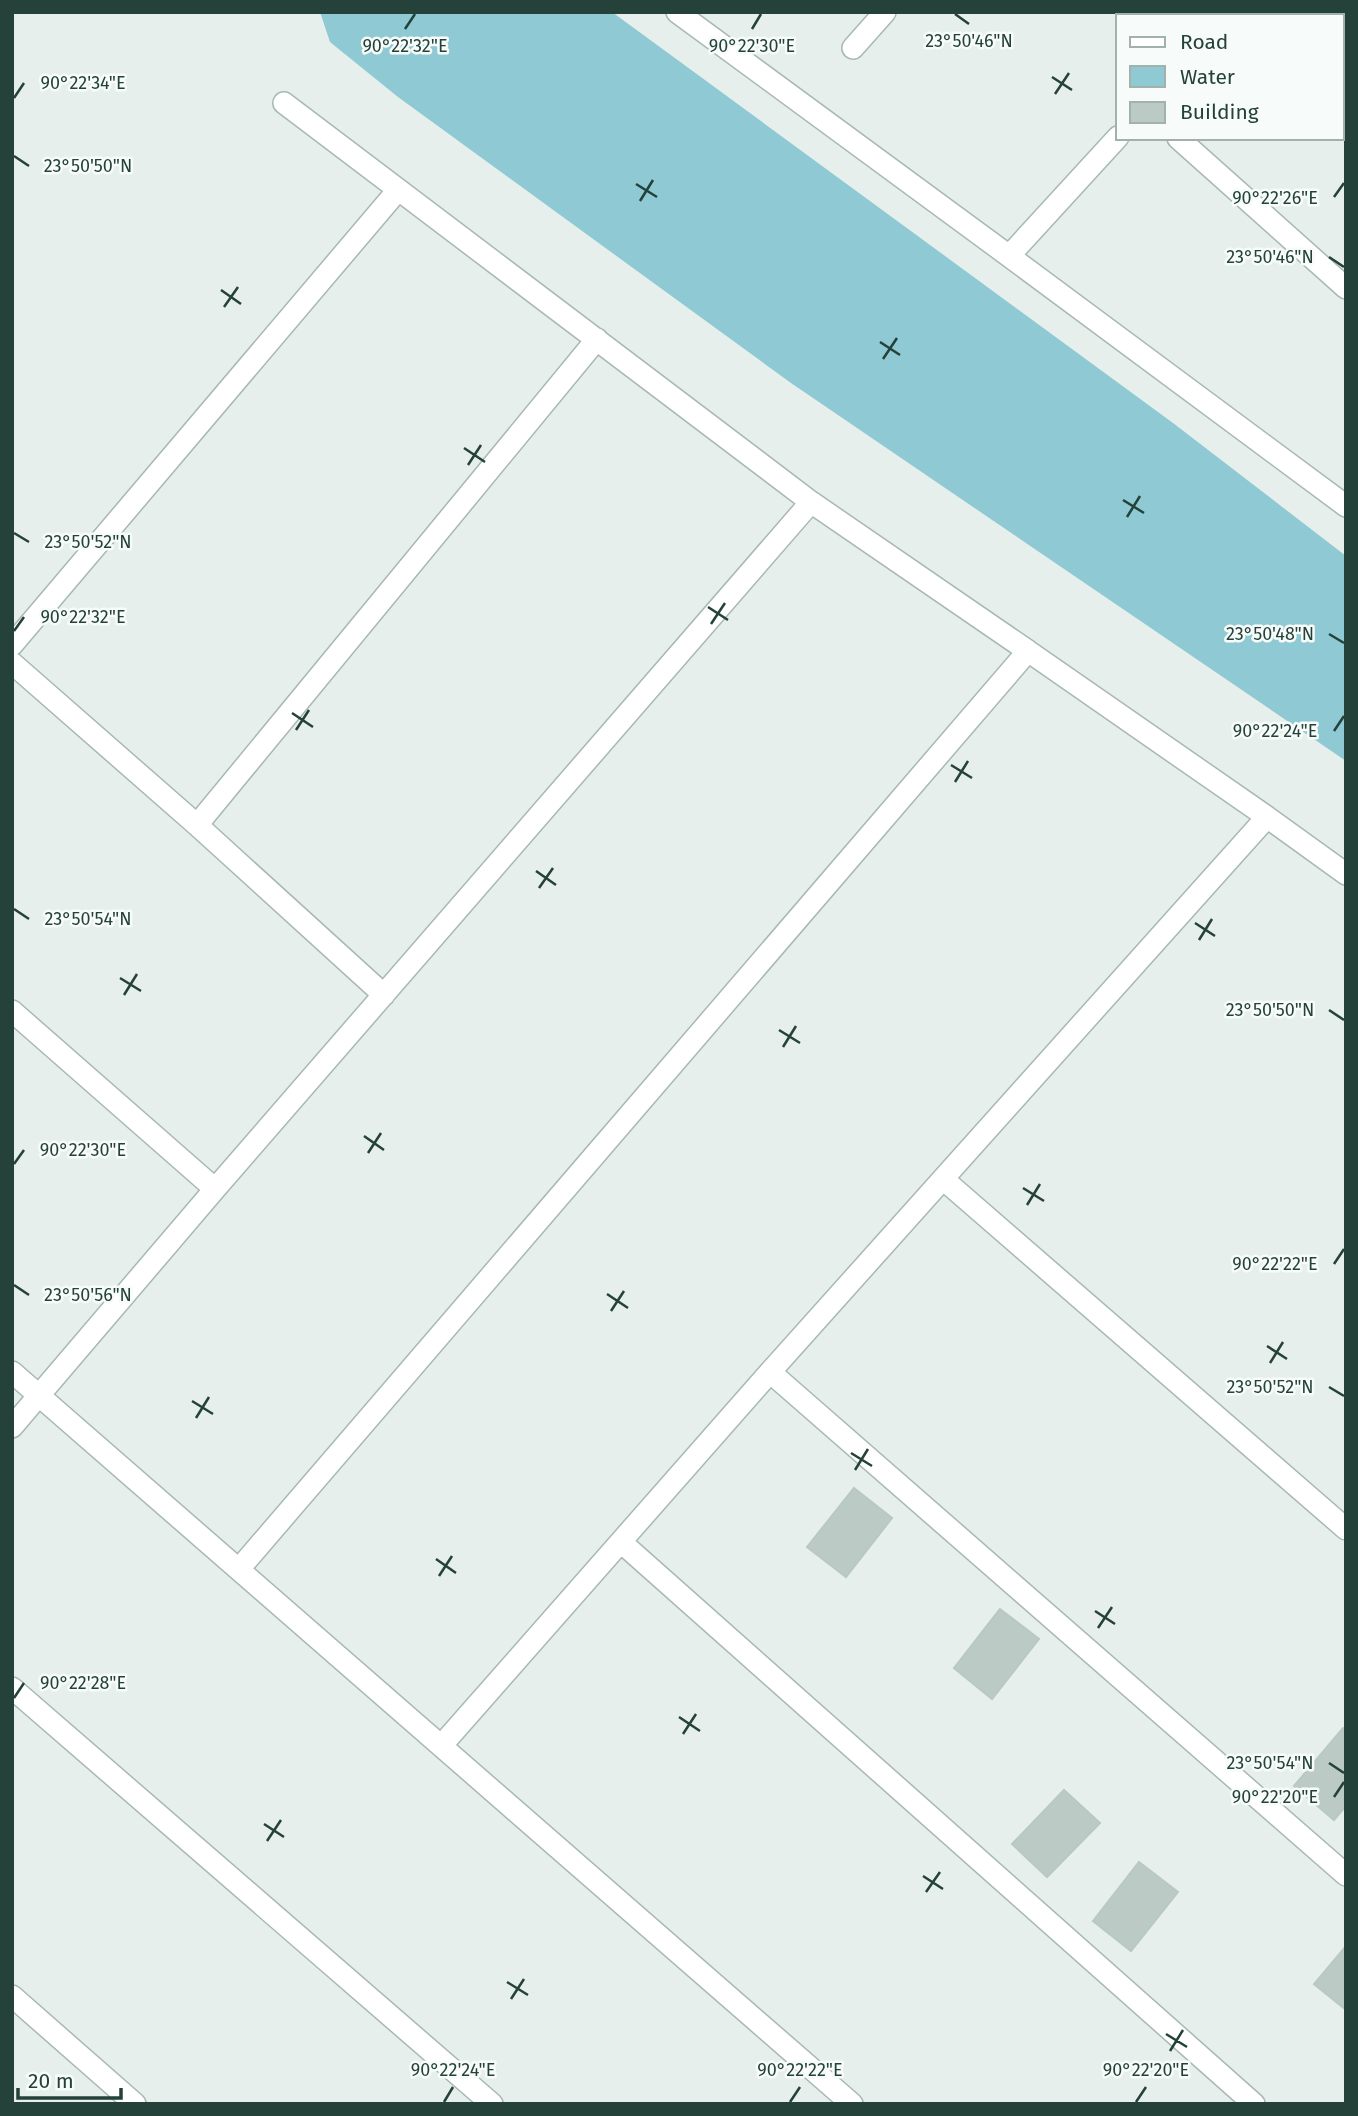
<svg xmlns="http://www.w3.org/2000/svg" width="1358" height="2116" viewBox="0 0 1358 2116" font-family="'Fira Sans',sans-serif">
  <style>
    .water { fill: #8ec9d4 }
    .building { fill: #bbcac4; stroke: #b8c9c2; stroke-width: 2 }
    .lines { fill: none; stroke-linecap: round; stroke-linejoin: round }
    .minor-casing { stroke: #a8b8b2; stroke-width: 24 }
    .minor { stroke: #fff; stroke-width: 21 }
    .ticks { fill: none; stroke: #24423a; stroke-width: 2.5 }
    .ticks-label { font-size: 18px; text-anchor: middle; fill: #24423a; stroke: #f7fbf9; stroke-width: 5; stroke-linejoin: round; paint-order: stroke }
  </style>
  <rect width="100%" height="100%" fill="#e6efeb"/>
  <path class="water" d="M320,12H612L1173,423L1346,556V761L791,383L398,97L330,42Z"/>
  <path class="building" d="M854,1488L892,1518L846,1577L807,1547Z
    M1000,1609L1039,1639L992,1699L954,1668Z
    M1343,1728L1346,1730V1806L1334,1820L1294,1786Z
    M1064,1790L1100,1823L1047,1877L1012,1844Z
    M1139,1862L1178,1892L1131,1951L1093,1921Z
    M1346,1946V2010L1314,1984Z"/>
  <g class="lines">
    <defs>
      <path id="minor" d="M677,12L1009,256L1118,137
        M1223,16L1226,12
        M853,48L885,12
        M284,103L811,502L1028,651
        M1178,138L1346,288
        M1009,256L1346,506
        M12,645L398,190
        M12,663L197,825L384,995
        M197,825L597,339
        M12,1011L215,1189
        M943,1179L1346,1529
        M12,1372L852,2104
        M770,1372L1346,1875
        M12,1427L215,1189L811,502
        M621,1542L1254,2104
        M239,1569L1028,651L1267,817L1346,874
        M12,1688L492,2104
        M441,1746L770,1372L1267,817
        M12,1996L135,2104"/>
    </defs>
    <use href="#minor" class="minor-casing"/>
    <use href="#minor" class="minor"/>
  </g>
  <path class="ticks" d="M955,14L969,24M405,29L415,14M752,29L761,14M1052,77L1072,90M1055,94L1069,73M14,98L24,83M14,156L29,166M636,184L657,197M1334,197L1344,183M640,201L653,180M1329,257L1344,267M221,290L241,304M224,307L238,287M880,342L900,355M883,359L897,338M464,448L485,462M468,465L481,445M1123,500L1144,513M1127,517L1140,496M14,533L29,542M708,607L728,620M711,624L725,603M14,631L24,617M1329,634L1344,643M292,713L313,727M296,730L309,710M1334,731L1344,716M951,765L972,778M955,782L968,761M536,871L556,885M539,888L553,868M14,909L29,919M1195,923L1215,936M1199,940L1212,919M120,978L141,991M124,995L137,974M1329,1010L1344,1020M779,1030L800,1043M783,1047L796,1026M364,1136L384,1150M368,1153L381,1133M14,1164L24,1150M1023,1188L1044,1201M1027,1205L1040,1184M1334,1264L1344,1249M14,1285L29,1295M607,1294L628,1308M611,1311L624,1291M1267,1346L1287,1359M1270,1363L1283,1342M1329,1387L1344,1396M192,1401L213,1414M196,1418L209,1397M851,1453L872,1466M855,1470L868,1449M436,1559L456,1573M439,1576L452,1556M1095,1611L1115,1624M1098,1628L1112,1607M14,1698L24,1683M679,1717L700,1731M683,1734L696,1714M1329,1763L1344,1773M1334,1797L1344,1782M264,1824L284,1837M267,1841L281,1820M923,1876L943,1889M926,1892L940,1872M507,1982L528,1995M511,1999L524,1979M1166,2034L1187,2047M1170,2051L1183,2030M444,2102L453,2087M790,2102L800,2087M1136,2102L1146,2087"/>
  <g class="ticks-label">
    <text x="969" y="47">23°50'46"N</text>
    <text x="405" y="52">90°22'32"E</text>
    <text x="752" y="52">90°22'30"E</text>
    <text x="83" y="89">90°22'34"E</text>
    <text x="88" y="172">23°50'50"N</text>
    <text x="1275" y="204">90°22'26"E</text>
    <text x="1270" y="263">23°50'46"N</text>
    <text x="88" y="548">23°50'52"N</text>
    <text x="83" y="623">90°22'32"E</text>
    <text x="1270" y="640">23°50'48"N</text>
    <text x="1275" y="737">90°22'24"E</text>
    <text x="88" y="925">23°50'54"N</text>
    <text x="1270" y="1016">23°50'50"N</text>
    <text x="83" y="1156">90°22'30"E</text>
    <text x="1275" y="1270">90°22'22"E</text>
    <text x="88" y="1301">23°50'56"N</text>
    <text x="1270" y="1393">23°50'52"N</text>
    <text x="83" y="1689">90°22'28"E</text>
    <text x="1270" y="1769">23°50'54"N</text>
    <text x="1275" y="1803">90°22'20"E</text>
    <text x="453" y="2076">90°22'24"E</text>
    <text x="800" y="2076">90°22'22"E</text>
    <text x="1146" y="2076">90°22'20"E</text>
  </g>
  <rect width="1358" height="2116" fill="none" stroke="#24423a" stroke-width="28"/>
  <rect x="1116" y="14" width="228" height="126" fill="#f7fbf9" stroke="#a3b1ad" stroke-width="2"/>
  <rect x="1130" y="37" width="35" height="10" fill="#ffffff" stroke="#a3b1ad" stroke-width="2"/>
  <text x="1180" y="49" font-size="21" fill="#24423a">Road</text>
  <rect x="1130" y="66" width="35" height="21" fill="#8ec9d4" stroke="#a3b1ad" stroke-width="2"/>
  <text x="1180" y="84" font-size="21" fill="#24423a">Water</text>
  <rect x="1130" y="102" width="35" height="21" fill="#bbcac4" stroke="#a3b1ad" stroke-width="2"/>
  <text x="1180" y="119" font-size="21" fill="#24423a">Building</text>
  <path d="M18 2088v10h103v-10" fill="none" stroke="#24423a" stroke-width="3.5"/>
  <text x="28" y="2088" font-size="21" fill="#24423a" stroke="#f7fbf9" stroke-width="5" paint-order="stroke">20 m</text>
</svg>
